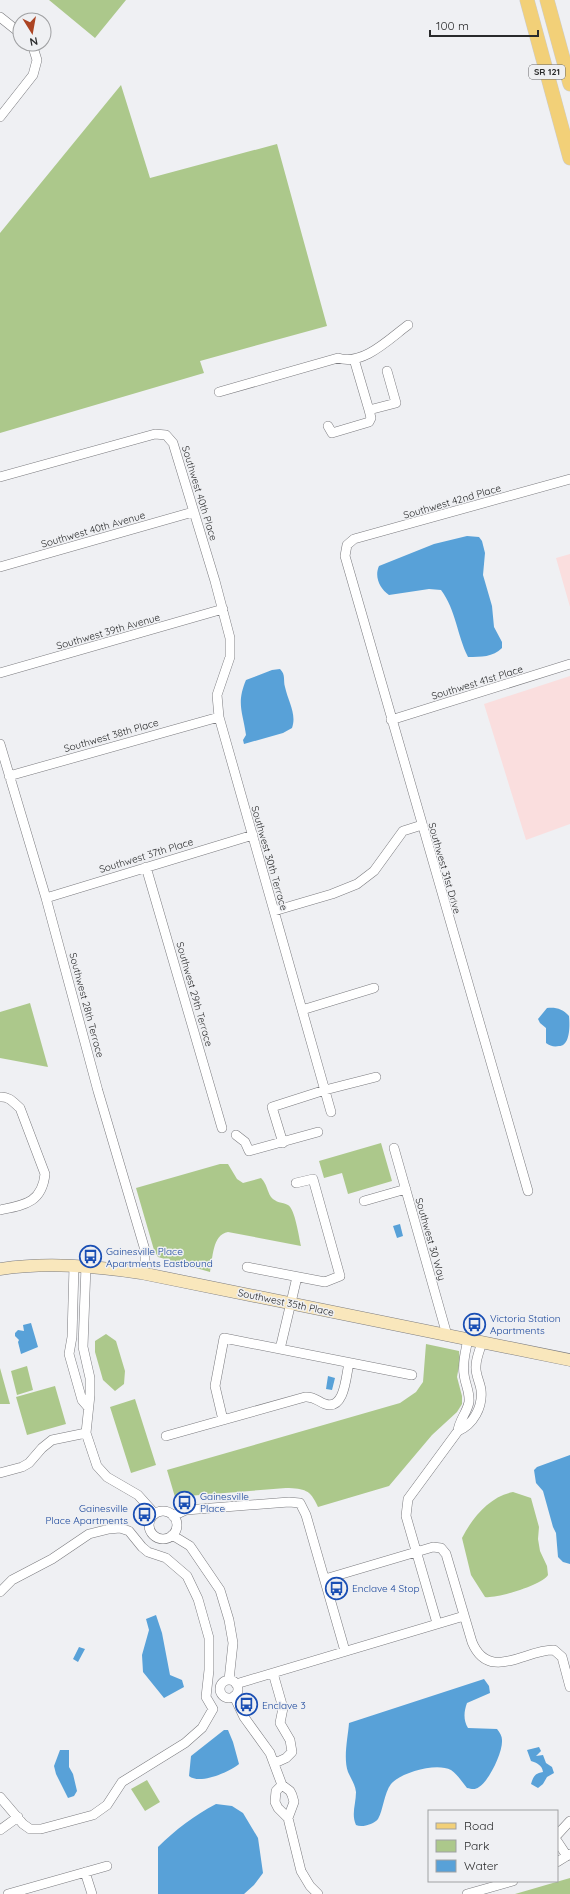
<svg xmlns="http://www.w3.org/2000/svg" width="570" height="1894" viewBox="0 0 570 1894" font-family="Quicksand,sans-serif">
  <style>
    .commercial { fill: #fadede }
    .green { fill: #acc88b }
    .water { fill: #58a1d8 }
    .lines { fill: none; stroke-linecap: round; stroke-linejoin: round }
    .street-casing { stroke: #7b7b7f; stroke-width: 10 }
    .secondary-casing { stroke: #7b7b7f; stroke-width: 13 }
    .primary-casing { stroke: #ccc; stroke-width: 15 }
    .street { stroke: #fff; stroke-width: 9 }
    .secondary { stroke: #f9e7bc; stroke-width: 12 }
    .primary { stroke: #f2d078; stroke-width: 14 }
    .labels { text-anchor: middle; stroke-width: 3; stroke-linejoin: round; paint-order: stroke }
    .shield { fill: #eff0f3; stroke: #646567; stroke-width: 1 }
    .shield-label { font-size: 9px; font-weight: bold; fill: #292a2b }
    .street-label { font-size: 10px; fill: #292a2b; stroke: #eff0f3 }
    .transit-label { font-size: 10px; fill: #164399; stroke: #eff0f3; text-anchor: start }
  </style>
  <rect width="100%" height="100%" fill="#eff0f3"/>
  <path class="commercial" d="M570,554V607L556,558Z
    M570,676V824L526,840L484,704Z"/>
  <path class="green" d="M49,0H126L95,38Z
    M121,85L150,178L277,144L327,326L200,361L204,373L0,433V233Z
    M30,1003L48,1067L0,1058V1012Z
    M381,1143L392,1181L348,1194L342,1173L324,1178L319,1161Z
    M220,1164H228L237,1179L243,1183L261,1178C267,1184 267,1191 271,1197C276,1203 282,1202 288,1205C295,1209 299,1237 301,1246L228,1232C212,1235 213,1258 210,1272L158,1257L154,1250L136,1188Z
    M106,1334L116,1341L125,1371L124,1384L115,1391L103,1380L95,1352V1341Z
    M426,1344L459,1351L460,1360L457,1377L462,1396V1404L457,1412L432,1435L389,1486L318,1507C310,1489 305,1489 286,1488L175,1497L167,1470L400,1403L416,1392L423,1382Z
    M27,1366L33,1390L17,1395L11,1371Z
    M0,1368L10,1404H0Z
    M55,1386L66,1424L27,1435L16,1397Z
    M135,1399L156,1465L131,1473L110,1407Z
    M513,1492L531,1498L539,1527L538,1539L540,1551L547,1566L548,1575C542,1585 496,1599 485,1597L471,1575L462,1538C472,1518 490,1496 513,1492Z
    M147,1780L160,1802L145,1811L131,1789Z
    M570,1878V1894H515Z"/>
  <path class="water" d="M467,536L479,537L482,541L485,553L483,575L492,606L494,627L502,642V648C493,657 481,657 468,657C457,635 456,610 441,590L429,589L389,595C380,589 374,577 379,566L434,544Z
    M280,669C286,675 283,680 285,687C288,701 297,714 292,728L283,733L244,744L243,740L246,735C243,712 236,704 246,680L272,670Z
    M547,1008C556,1007 563,1009 569,1016C570,1026 570,1046 559,1046C554,1047 550,1046 546,1043V1028L540,1023L538,1019Z
    M400,1224L403,1236L397,1238L393,1226Z
    M31,1323L38,1347L21,1354L18,1342L19,1340L15,1336V1333L18,1330L24,1331L23,1325Z
    M328,1376L335,1378L332,1390L326,1389Z
    M570,1455V1564L563,1562L558,1557L556,1533L553,1527L543,1491L536,1483L534,1470L537,1467Z
    M156,1615L162,1633L170,1675L182,1680L184,1687L164,1698L143,1672L142,1655L149,1630L146,1619Z
    M79,1647L85,1649L78,1662L73,1659Z
    M484,1679L489,1686L490,1693L467,1703C464,1711 463,1720 468,1728L497,1729C500,1733 502,1736 502,1740C503,1752 489,1781 479,1787C475,1790 472,1789 467,1788C462,1782 458,1775 451,1770C437,1762 401,1772 391,1784C384,1793 383,1811 378,1819C374,1824 362,1828 356,1825C351,1814 356,1804 356,1792C355,1784 351,1779 348,1772C343,1758 348,1737 349,1723Z
    M224,1730H228L233,1742L239,1764C229,1772 200,1785 189,1776L191,1756Z
    M539,1747L541,1751L536,1756L543,1755L546,1763L552,1767L554,1773L547,1777L543,1784L538,1788L531,1784C533,1777 535,1773 543,1772C542,1765 537,1763 531,1761L527,1750Z
    M60,1750H69V1767L73,1774L77,1791L74,1796L68,1798L56,1774L54,1766Z
    M216,1804L232,1806L243,1813L258,1838L263,1873L254,1885L244,1894H158V1847C175,1830 195,1815 216,1804Z"/>
  <g class="lines">
    <defs>
      <path id="street" d="M0,17L20,33
        M0,117L33,75L37,60L32,44
        M354,359L369,410L396,403L387,371
        M219,392L338,358C363,366 389,339 408,325
        M328,426L332,433L369,422L371,418L369,410
        M0,477L155,434L166,435L173,443L215,581L230,638V657L217,695L219,717L331,1112
        M0,567L193,512
        M0,673L223,609
        M391,720L570,664
        M0,744L46,898L98,1091L145,1250V1261L141,1273
        M9,776L219,717
        M146,867L222,1128
        M46,898L253,835
        M274,911L332,894L357,884L374,871L403,831L422,825
        M302,1010L374,988
        M0,1097C9,1096 14,1103 20,1108L45,1174C42,1203 24,1205 0,1210
        M236,1135L245,1142L249,1151L318,1132
        M283,1143L272,1107L325,1090L376,1077
        M394,1148L447,1335
        M528,1191L345,556L347,545L354,539L570,479
        M364,1201L406,1189
        M74,1266L72,1337L69,1354L82,1400L88,1407
        M86,1266L83,1347L90,1378V1395L86,1433L97,1466L107,1477L138,1495L155,1514
        M247,1267L325,1282L340,1276L313,1179L296,1183
        M280,1349L297,1277
        M223,1420L215,1386L224,1338L412,1375
        M458,1431C459,1420 467,1413 469,1402C470,1392 465,1384 464,1374C462,1362 466,1350 468,1339
        M166,1436L305,1397C314,1396 317,1401 325,1404C345,1411 346,1375 349,1363
        M0,1473L22,1467L29,1463L42,1448L52,1440L86,1433
        M149 1525a14 14 0 1 1 28 0a14 14 0 1 1-28 0Z
        M173,1516L186,1510L289,1502L300,1503L306,1515L345,1651
        M172,1535L190,1546L220,1590L229,1620L233,1643L229,1680
        M325,1579L433,1547L441,1548L446,1554L472,1642C489,1683 526,1649 554,1650L562,1657L570,1687
        M0,1592L12,1580L52,1559L89,1534L109,1529L120,1528L129,1531L142,1547L148,1552L166,1558L187,1576L198,1599L209,1638V1670L206,1697L213,1709L202,1728L185,1743L122,1782L107,1805L93,1815L41,1829H30L23,1824L0,1797
        M437,1623L406,1516L408,1499L458,1431C473,1425 483,1407 481,1390C480,1382 475,1374 476,1366C476,1358 480,1350 482,1342
        M273,1673L283,1708L280,1723L290,1740L292,1752L286,1758L275,1763
        M220 1689a9 9 0 1 1 18 0a9 9 0 1 1-18 0Z
        M236,1684L464,1616
        M234,1696L244,1717L270,1753L282,1785L290,1791L292,1795L294,1802L288,1818
        M282,1785L276,1791L275,1802L278,1808L288,1818L301,1871L310,1886L318,1894
        M0,1830L18,1817
        M557,1835L570,1821
        M557,1841L567,1856
        M557,1862L570,1854
        M85,1872L92,1894
        M8,1894L107,1866
        M467,1894L513,1881"/>
      <path id="secondary" d="M0,1269C47,1262 94,1266 141,1273L570,1360"/>
      <path id="primary" d="M527,0L570,158
        M547,0L570,84"/>
    </defs>
    <use href="#street" class="street-casing"/>
    <use href="#secondary" class="secondary-casing"/>
    <use href="#primary" class="primary-casing"/>
    <use href="#street" class="street"/>
    <use href="#secondary" class="secondary"/>
    <use href="#primary" class="primary"/>
  </g>
  <defs>
    <symbol id="bus-ring" viewBox="-11 -11 22 22"><circle r="9.5" fill="#eff0f3" stroke="#1a4fb4" stroke-width="1.5"/><path d="M-5-6H5V4H4V6H2V4H-2V6H-4V4H-5ZM-3.5-4V0h7V-4ZM-3.5 1.2v1.5H-2V1.2ZM2 1.2v1.5H3.5V1.2Z" fill="#1a4fb4"/></symbol>
  </defs>
  <g fill-rule="evenodd">
    <use href="#bus-ring" x="78" y="1244" width="25" height="25"/>
    <use href="#bus-ring" x="462" y="1312" width="25" height="25"/>
    <use href="#bus-ring" x="172" y="1490" width="25" height="25"/>
    <use href="#bus-ring" x="132" y="1502" width="25" height="25"/>
    <use href="#bus-ring" x="324" y="1576" width="25" height="25"/>
    <use href="#bus-ring" x="234" y="1692" width="25" height="25"/>
  </g>
  <g class="labels">
    <rect class="shield" x="529" y="65" width="36" height="14" rx="3"/>
    <g class="shield-label">
      <text x="547" y="75">SR 121</text>
    </g>
    <g class="street-label">
      <text transform="translate(200 493) rotate(73)" y="4">Southwest 40th Place</text>
      <text transform="translate(452 501) rotate(-16)" y="4">Southwest 42nd Place</text>
      <text transform="translate(93 529) rotate(-16)" y="4">Southwest 40th Avenue</text>
      <text transform="translate(108 631) rotate(-16)" y="4">Southwest 39th Avenue</text>
      <text transform="translate(477 682) rotate(-17)" y="4">Southwest 41st Place</text>
      <text transform="translate(111 735) rotate(-16)" y="4">Southwest 38th Place</text>
      <text transform="translate(146 855) rotate(-17)" y="4">Southwest 37th Place</text>
      <text transform="translate(270 858) rotate(74)" y="4">Southwest 30th Terrace</text>
      <text transform="translate(445 868) rotate(74)" y="4">Southwest 31st Drive</text>
      <text transform="translate(195 994) rotate(74)" y="4">Southwest 29th Terrace</text>
      <text transform="translate(87 1005) rotate(75)" y="4">Southwest 28th Terrace</text>
      <text transform="translate(431 1239) rotate(74)" y="4">Southwest 30 Way</text>
      <text transform="translate(286 1302) rotate(12)" y="4">Southwest 35th Place</text>
    </g>
    <g class="transit-label">
      <text x="106" y="1255">Gainesville Place<tspan x="106" dy="12">Apartments Eastbound</tspan></text>
      <text x="490" y="1322">Victoria Station<tspan x="490" dy="12">Apartments</tspan></text>
      <text x="200" y="1500">Gainesville<tspan x="200" dy="12">Place</tspan></text>
      <text x="128" y="1512" text-anchor="end">Gainesville<tspan x="128" dy="12">Place Apartments</tspan></text>
      <text x="352" y="1592">Enclave 4 Stop</text>
      <text x="262" y="1709">Enclave 3</text>
    </g>
  </g>
  <rect x="428" y="1810" width="130" height="72" fill="#eff0f3" stroke="#a0a1a3"/>
  <rect x="436" y="1823" width="20" height="6" fill="#f2d078" stroke="#a0a1a3"/>
  <text x="464" y="1830" font-size="12" fill="#292a2b">Road</text>
  <rect x="436" y="1840" width="20" height="12" fill="#acc88b" stroke="#a0a1a3"/>
  <text x="464" y="1850" font-size="12" fill="#292a2b">Park</text>
  <rect x="436" y="1860" width="20" height="12" fill="#58a1d8" stroke="#a0a1a3"/>
  <text x="464" y="1870" font-size="12" fill="#292a2b">Water</text>
  <g transform="translate(32 32) rotate(169)"><circle r="19" fill="#eff0f3" stroke="#a0a1a3"/>
  <path d="M0-3L7 15L0 10L-7 15Z" fill="#ac4423"/>
  <text y="-6" font-size="11" font-weight="bold" text-anchor="middle" fill="#292a2b">N</text>
  </g>
  <path d="M430 30v6h108v-6" fill="none" stroke="#292a2b" stroke-width="2"/>
  <text x="436" y="30" font-size="12" fill="#292a2b" stroke="#eff0f3" stroke-width="3" paint-order="stroke">100 m</text>
</svg>
